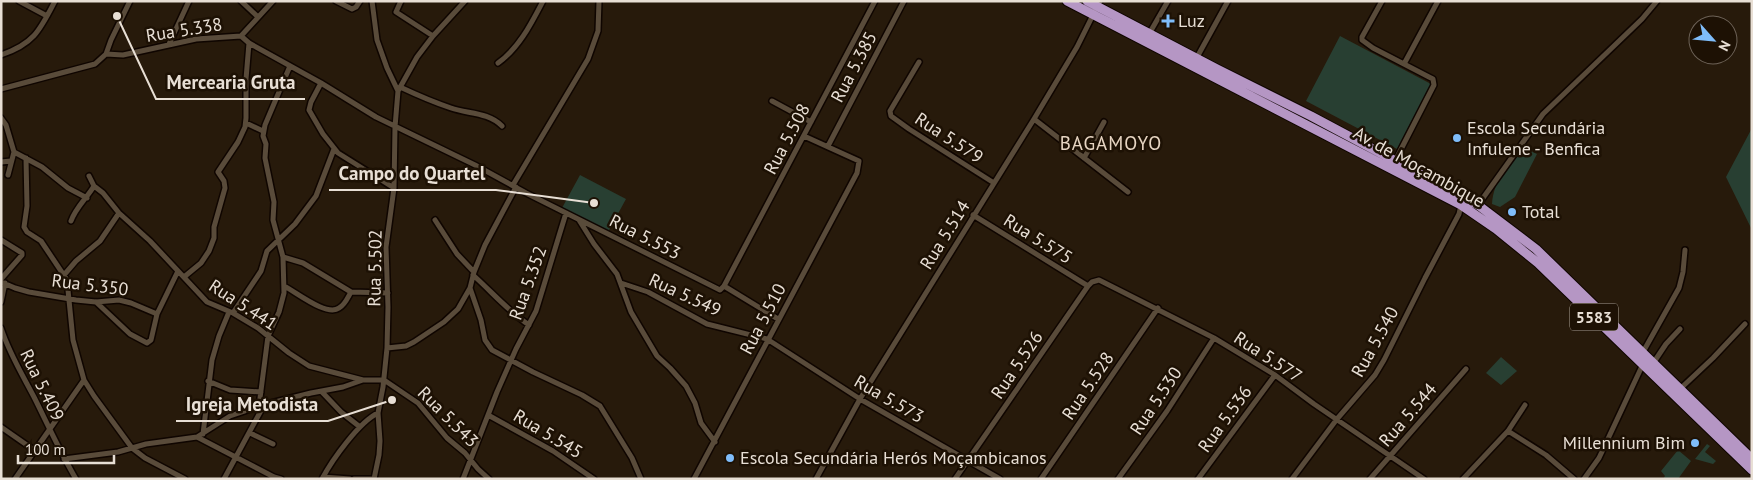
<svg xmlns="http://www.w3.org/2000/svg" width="1753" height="480" viewBox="0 0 1753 480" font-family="'PT Sans',sans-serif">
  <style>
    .green { fill: #283f32 }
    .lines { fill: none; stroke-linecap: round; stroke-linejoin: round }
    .minor-casing { stroke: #0f0500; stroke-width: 8 }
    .trunk-casing { stroke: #0f0500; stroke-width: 11 }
    .minor { stroke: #594b3a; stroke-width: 5 }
    .trunk { stroke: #b596c4; stroke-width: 9 }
    .poi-dot { fill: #7fbdfa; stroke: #1d1104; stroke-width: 2 }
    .labels { text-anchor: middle; stroke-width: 5; stroke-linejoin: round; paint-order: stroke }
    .shield { fill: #1d1104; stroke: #aba196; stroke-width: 1 }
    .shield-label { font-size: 16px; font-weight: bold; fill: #e8dfd5 }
    .poi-label { font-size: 18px; fill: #e8dfd5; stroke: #1d1104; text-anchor: start }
    .street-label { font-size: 18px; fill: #e8dfd5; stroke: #1d1104 }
    .neighbourhood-label { font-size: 19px; letter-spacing: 1px; fill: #e7d5c2; stroke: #1d1104 }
    .leader { fill: none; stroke: #e8dfd5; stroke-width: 2 }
    .callout-dot { fill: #e8dfd5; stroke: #1d1104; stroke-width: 2 }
    .callout-label { font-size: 19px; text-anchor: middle; font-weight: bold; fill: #e8dfd5; stroke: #1d1104; stroke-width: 5; stroke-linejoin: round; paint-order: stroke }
  </style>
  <rect width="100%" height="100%" fill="#271a0b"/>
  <path class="green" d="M1340,36L1431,84L1397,149L1306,101Z
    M1752,128V230L1726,177Z
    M1525,148L1537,154L1515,197L1500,207L1492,204C1494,180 1507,164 1525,148Z
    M580,175L626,199L608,232L562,208Z
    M1501,357L1517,371L1501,385L1486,373Z
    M1707,444L1710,446L1705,452L1716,461L1713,464L1695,459Z
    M1678,450L1691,461L1678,479H1663L1665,476L1661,471Z"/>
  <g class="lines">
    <defs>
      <path id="minor" d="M19,1L47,16
        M241,1L258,17
        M336,1L352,9L356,7L360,1
        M372,1L377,40L387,68L398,91L395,127L394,188L386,247L388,307L387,348L383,387L378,413L380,441L379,455L374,479
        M401,1L396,12L433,36
        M1382,1L1362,37V40L1373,48L1429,77L1433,79L1434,85L1395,161
        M1149,34L1168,1
        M241,36L249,43L321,83L376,117L475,165L526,193L720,290L724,286L875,1
        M169,44L189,1
        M106,54L111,40L130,1
        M1,55C34,44 40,30 55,1
        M1196,59L1228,1
        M919,62L890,111L891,116L909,129L994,183
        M498,63C519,48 531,24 543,1
        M1404,64L1438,1
        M321,83L311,102L309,110L323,134L338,153L394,188
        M400,87C417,95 433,102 451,108C468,114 488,112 502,126
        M1,89L95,64L106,54L123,55L196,39L241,36L273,1
        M398,91L417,57L433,36L465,1
        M772,101L811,122
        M1,118L6,125L14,152L8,175
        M1034,119L1128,192
        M246,123L263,131
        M828,146L904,1
        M14,152L42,167L68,188L87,198
        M26,158L27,206L24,227L27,232L41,241L67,280L73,340L84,380L94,396L132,448L145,458L185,479
        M1084,158L1104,122
        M1,162L11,161
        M89,176L94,186L103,193L119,213L150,241L207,302L233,313L258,328L289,353L309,366L363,380
        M513,185L588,59L598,31L599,1
        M1478,205L1543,114L1642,19L1657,1
        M973,215L1088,286
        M435,220L457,254L474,272
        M579,220L594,244L617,274L631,312L657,356L670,368L686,386L695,403L701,423L715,442
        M71,221C76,207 87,198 94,186
        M1,240L22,253V255L1,279
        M283,257L303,263L351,292L388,293
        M64,275L76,261L100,241L119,213
        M473,275C492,292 508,311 529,325
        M184,277L201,263L209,251L214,238V227L225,188L224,181L218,172L238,142L245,127L246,118V79L249,43
        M1,282L15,288L29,292L76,300L96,302L119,300L131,303L157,314L178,271
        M621,283L648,292L707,324L767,339L860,399L1000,479
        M284,286C296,292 327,317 339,308C345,305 348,297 351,292
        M724,286L778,319
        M470,288L481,320L485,340L492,350L533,372L582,395L600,406L632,458L641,479
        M1,302L5,283
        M96,302L130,334L147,343L151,340L157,314
        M233,313L261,271L267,251L295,224L316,196L334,149
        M1,328C9,353 22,374 34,397C48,425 60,452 76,479
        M387,348L406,346L414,342L444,322L458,309L470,288L474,272L485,245L516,187
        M1643,352L1679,288L1683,272L1685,250
        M1654,362L1666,344L1680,329
        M208,381L230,390L261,392
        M1680,389L1713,358L1745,324
        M322,392L341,412L360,427
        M259,406L268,336L279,312L284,293L283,257L273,220L274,202L265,158L266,144L263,136L265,125L290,66
        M488,415L553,451L594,479
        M1,427L34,450
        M1508,431L1546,455L1574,479
        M250,433L273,444
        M203,434L212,360L219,336L229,312
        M197,437L274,477L281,479
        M64,459L118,452L146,444L197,437L230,416L259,406L311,393L343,387L363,380H384L418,403L447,438L465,453L478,469L489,479
        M323,477L350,479
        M15,479L84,380
        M224,479L264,405
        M322,479C332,460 359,422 378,413
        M354,479H373
        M463,479L497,392L516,349L536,311L566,213
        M694,479L857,173L859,161L804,136
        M816,479L860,399L1034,119L1077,47L1100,1
        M955,479L1088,286L1092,282L1099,280L1214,338L1275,375L1314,404L1424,479
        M1041,479L1158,308
        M1118,479L1167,411L1214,338
        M1198,479L1275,375
        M1292,479L1337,419L1375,375L1384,360L1425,278L1459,214L1461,205
        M1370,479L1466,369
        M1463,479L1508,431L1525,405
        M1584,479L1599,458L1643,364"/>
      <path id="trunk" d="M1067,1L1461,205L1496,229L1538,263L1752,470
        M1087,1L1217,69L1311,116L1478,205L1536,249L1752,459"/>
    </defs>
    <use href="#minor" class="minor-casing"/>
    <use href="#trunk" class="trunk-casing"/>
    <use href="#minor" class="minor"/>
    <use href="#trunk" class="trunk"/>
  </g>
  <g class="poi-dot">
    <path d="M1165.5 13.5h5v5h5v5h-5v5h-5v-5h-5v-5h5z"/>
    <circle cx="1457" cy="138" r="5"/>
    <circle cx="1512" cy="212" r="5"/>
    <circle cx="1695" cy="443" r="5"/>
    <circle cx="730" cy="458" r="5"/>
  </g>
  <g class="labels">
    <rect class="shield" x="1570" y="303.5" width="48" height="27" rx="4"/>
    <g class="shield-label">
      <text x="1594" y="323">5583</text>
    </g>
    <g class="poi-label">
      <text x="1178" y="27">Luz</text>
      <text x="1467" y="134">Escola Secundária<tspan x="1467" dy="21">Infulene - Benfica</tspan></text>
      <text x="1522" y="218">Total</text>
      <text x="1685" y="449" text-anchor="end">Millennium Bim</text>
      <text x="740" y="464">Escola Secundária Herós Moçambicanos</text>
    </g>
    <g class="street-label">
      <text transform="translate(184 30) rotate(-9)" y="6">Rua 5.338</text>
      <text transform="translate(854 67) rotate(-62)" y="6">Rua 5.385</text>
      <text transform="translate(949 138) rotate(33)" y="6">Rua 5.579</text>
      <text transform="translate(787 139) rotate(-62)" y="6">Rua 5.508</text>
      <text transform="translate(1419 167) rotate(29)" y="6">Av. de Moçambique</text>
      <text transform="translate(945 235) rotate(-58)" y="6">Rua 5.514</text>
      <text transform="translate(645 237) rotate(27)" y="6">Rua 5.553</text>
      <text transform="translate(1038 239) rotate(32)" y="6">Rua 5.575</text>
      <text transform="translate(375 268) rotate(-89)" y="6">Rua 5.502</text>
      <text transform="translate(528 283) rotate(-70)" y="6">Rua 5.352</text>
      <text transform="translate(90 285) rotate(7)" y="6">Rua 5.350</text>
      <text transform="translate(685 295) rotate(25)" y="6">Rua 5.549</text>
      <text transform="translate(243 305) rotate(33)" y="6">Rua 5.441</text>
      <text transform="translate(763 319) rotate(-62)" y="6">Rua 5.510</text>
      <text transform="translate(1375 342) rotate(-61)" y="6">Rua 5.540</text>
      <text transform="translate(1268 357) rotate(33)" y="6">Rua 5.577</text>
      <text transform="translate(1017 365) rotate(-56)" y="6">Rua 5.526</text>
      <text transform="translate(42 385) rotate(64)" y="6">Rua 5.409</text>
      <text transform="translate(1088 386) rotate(-56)" y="6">Rua 5.528</text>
      <text transform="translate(889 399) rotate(30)" y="6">Rua 5.573</text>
      <text transform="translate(1156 401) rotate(-56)" y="6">Rua 5.530</text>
      <text transform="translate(1408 415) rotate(-49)" y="6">Rua 5.544</text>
      <text transform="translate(448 417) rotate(45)" y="6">Rua 5.543</text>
      <text transform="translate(1225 419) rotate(-54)" y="6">Rua 5.536</text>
      <text transform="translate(548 434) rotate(31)" y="6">Rua 5.545</text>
    </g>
    <g class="neighbourhood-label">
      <text x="1111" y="150">BAGAMOYO</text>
    </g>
  </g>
  <path class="leader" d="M117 16L156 99H305M594 203L496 190H329M392 400L328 421H176"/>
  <g class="callout-dot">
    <circle cx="117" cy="16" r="5"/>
    <circle cx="594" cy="203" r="5"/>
    <circle cx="392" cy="400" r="5"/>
  </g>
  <g class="callout-label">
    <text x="231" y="89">Mercearia Gruta</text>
    <text x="412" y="180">Campo do Quartel</text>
    <text x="252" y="411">Igreja Metodista</text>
  </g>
  <rect width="1753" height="480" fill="none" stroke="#e8dfd5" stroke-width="5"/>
  <g transform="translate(1713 40) rotate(117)"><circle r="24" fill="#1d1104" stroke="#6e6358"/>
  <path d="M0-4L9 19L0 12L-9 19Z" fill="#7fbdfa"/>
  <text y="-8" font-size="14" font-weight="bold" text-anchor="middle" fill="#e8dfd5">N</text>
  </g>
  <path d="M18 455v8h96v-8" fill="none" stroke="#e8dfd5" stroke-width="2.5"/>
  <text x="25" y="455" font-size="15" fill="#e8dfd5" stroke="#1d1104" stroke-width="4" paint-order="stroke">100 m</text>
</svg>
